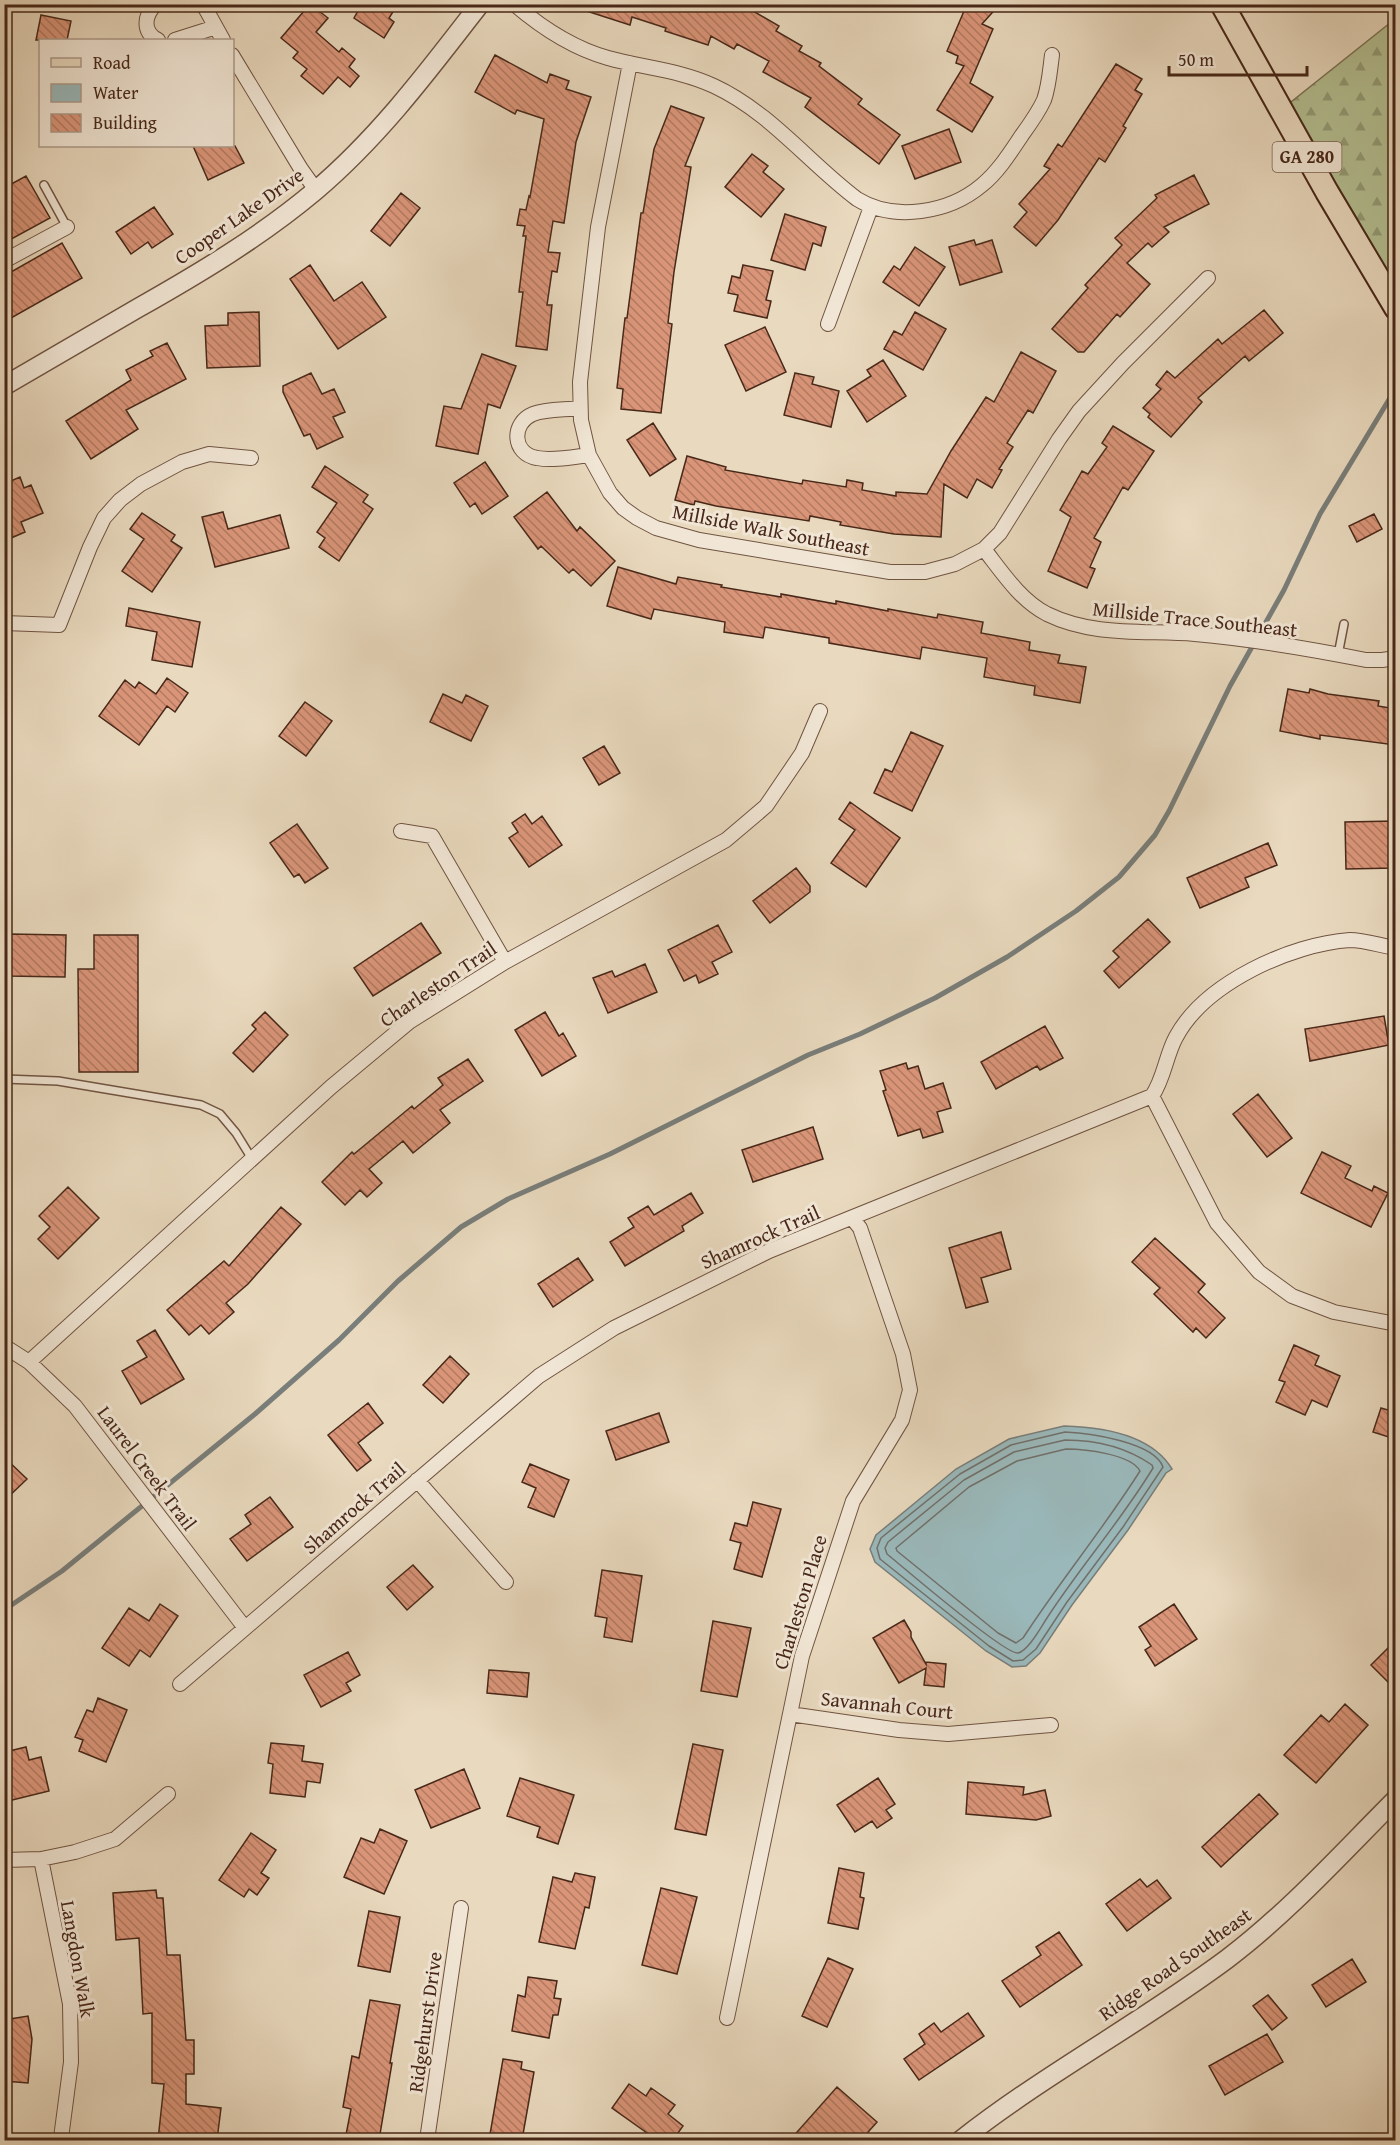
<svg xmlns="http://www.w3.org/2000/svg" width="1400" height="2145" viewBox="0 0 1400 2145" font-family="'Gentium Book Plus',serif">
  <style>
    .forest { fill: url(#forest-firs); stroke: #7e7456; stroke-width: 1.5 }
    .water { fill: #9ab8ba; stroke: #797e7a; stroke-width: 1.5 }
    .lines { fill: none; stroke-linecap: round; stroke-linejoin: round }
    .shore { stroke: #71706a; stroke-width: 1.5 }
    .stream { stroke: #797e7a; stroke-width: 5 }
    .building { fill: url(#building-back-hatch); stroke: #482819; stroke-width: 1.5 }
    .service-casing { stroke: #705442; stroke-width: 10 }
    .minor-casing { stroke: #705442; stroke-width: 16 }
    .tertiary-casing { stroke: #705442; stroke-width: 21 }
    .primary-casing { stroke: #482819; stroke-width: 26 }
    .service { stroke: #f1e6d5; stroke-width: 7 }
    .minor { stroke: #f1e6d5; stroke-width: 14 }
    .tertiary { stroke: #f1e6d5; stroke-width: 18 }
    .primary { stroke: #e9d9be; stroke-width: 22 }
    .labels { text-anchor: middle; stroke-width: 6; stroke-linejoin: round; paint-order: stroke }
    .shield { fill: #f1e6d5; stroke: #7b6151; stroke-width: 1.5 }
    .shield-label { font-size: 18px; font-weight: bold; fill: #482819 }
    .street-label { font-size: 20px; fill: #482819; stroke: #f1e6d5 }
  </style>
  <defs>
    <pattern id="forest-firs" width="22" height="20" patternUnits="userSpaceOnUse" patternTransform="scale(1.5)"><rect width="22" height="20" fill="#b4c093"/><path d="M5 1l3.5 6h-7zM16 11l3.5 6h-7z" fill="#949c77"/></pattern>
    <pattern id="building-back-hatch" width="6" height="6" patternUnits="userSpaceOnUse" patternTransform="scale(1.5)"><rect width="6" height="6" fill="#da9579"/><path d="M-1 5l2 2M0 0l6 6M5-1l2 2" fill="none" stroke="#b37a62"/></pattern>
  </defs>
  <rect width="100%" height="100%" fill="#e9d9be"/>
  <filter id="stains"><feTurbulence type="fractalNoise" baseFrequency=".00333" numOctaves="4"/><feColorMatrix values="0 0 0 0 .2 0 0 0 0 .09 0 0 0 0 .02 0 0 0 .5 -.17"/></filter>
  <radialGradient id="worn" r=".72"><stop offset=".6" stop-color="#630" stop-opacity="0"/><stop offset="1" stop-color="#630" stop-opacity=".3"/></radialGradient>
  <path class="forest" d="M1395,19V308L1276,114Z"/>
  <path class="water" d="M1064,1426C1102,1427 1151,1434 1172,1469L1166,1473L1128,1530L1072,1605L1040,1653L1026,1666L1012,1667L986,1651L875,1562L870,1549L876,1535L956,1469L1009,1439Z"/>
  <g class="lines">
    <path class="shore" d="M1065,1432C1089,1433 1154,1442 1163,1467L1123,1527L1067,1602L1036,1649L1023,1660L1013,1661L989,1646L880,1559L877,1548L881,1538L960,1474L1011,1445Z
      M1065,1440C1097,1440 1126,1447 1152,1465L1153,1468C1121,1521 1080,1567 1047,1618C1041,1627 1028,1651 1018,1653C1006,1656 903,1567 887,1554L885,1548L888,1542L964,1480L1014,1452Z
      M1066,1449C1084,1449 1131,1454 1140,1471C1104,1528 1060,1581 1023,1638L1016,1643L998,1633L897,1551L896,1548L969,1487L1017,1461Z"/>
    <path class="stream" d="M4,1610L62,1571L255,1414L339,1340L398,1281L461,1227L508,1199L610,1154L808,1055L860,1034L935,998L1007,957L1076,911L1119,877L1155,835L1169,811L1230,686L1284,590L1320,514L1396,388"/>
  </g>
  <path class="building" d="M310,4L328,18L316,32L339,52L342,48L355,59L349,67L359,76L350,87L338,77L323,94L301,76L307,69L293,58L298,52L281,38Z
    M362,4H398L389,18L394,22L384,38L354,18Z
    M577,4H741L779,26L776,31L802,46L799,51L821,63L819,66L862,99L858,104L900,135L879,164L805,107L811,98L763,72L769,61L737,44L734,49L711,36L708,45L665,31L666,28L632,17L630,25L577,8Z
    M967,4H1000L982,24L993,29L970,83L993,97L972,132L937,110L964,66L956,63L958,56L947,51Z
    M41,15L71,21L67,40H36Z
    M495,55L547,83L550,74L569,81L566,89L591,97L576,142L564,223L553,221L548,252L560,253L557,272L552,271L547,305H552L547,350L516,346L523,292H519L526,236H523L525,226L517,225L520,209L526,210L529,196L530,197L544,119L517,110L515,114L475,92Z
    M1116,64L1142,79L1135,90L1142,94L1123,126L1126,128L1105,162L1099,158L1058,220L1036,246L1014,227L1027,212L1019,204L1050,169L1044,166L1058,144L1062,147Z
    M671,106L704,118L685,166L691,167L674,272L668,323L672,324L661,413L621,409L623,389L617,388L625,318H627L641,213H643L654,149Z
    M949,129L961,162L915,179L902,146Z
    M193,146H235L244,163L208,180Z
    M752,154L768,166L763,172L784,189L761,217L725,187Z
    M1194,175L1209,204L1164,227L1169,232L1152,247L1148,243L1127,263L1150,284L1120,317L1117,314L1084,352H1078L1052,329L1088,288L1085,285L1122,245L1115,238L1157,198L1155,195Z
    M26,176L50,218L4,243V188Z
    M401,193L420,208L390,246L371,231Z
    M154,207L173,234L152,248L148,242L131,254L116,232Z
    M785,214L826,227L821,246L813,243L805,270L771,260Z
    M974,240L976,245L992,240L1002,272L960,285L949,247Z
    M62,243L82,278L4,322V276Z
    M915,247L945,267L919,306L883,282L894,266L900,270Z
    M310,265L334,301L362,282L386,317L338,349L290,279Z
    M743,265L773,271L766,300L771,301L767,318L734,311L738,295L728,293L732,276L740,278Z
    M1264,310L1283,333L1249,361L1245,356L1198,398L1202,402L1171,437L1148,417L1150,414L1143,408L1161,389L1156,385L1167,371L1175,378L1218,339L1222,344Z
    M259,312L260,366L207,368L205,326L228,325V313Z
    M915,312L946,329L923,370L884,349L894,331L902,335Z
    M765,327L786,372L746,391L725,345Z
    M167,343L186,379L126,410L138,429L91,459L66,421L131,380L126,370L153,356L150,351Z
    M1021,352L1056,371L1033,413L1028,410L1007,443L1013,447L999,469L1002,470L992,488L977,479L967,498L944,484L941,537L894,534L840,525L841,522L810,516L809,521L716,506L695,501L694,505L675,500L687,456L726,467L725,470L802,484L803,480L846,487L847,480L863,483L862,490L896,496V492L927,494L951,451L986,397L994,402Z
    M482,354L516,366L500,408L488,404L478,454L436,446L444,406L461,409Z
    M883,360L906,396L867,422L847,391L871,376L867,370Z
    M311,373L322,394L334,389L345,412L333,417L343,437L317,449L310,434L304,436L283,392V386Z
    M795,373L814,377L812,384L839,391L831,427L784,415Z
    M653,423L676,459L650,476L627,440Z
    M1113,426L1154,451L1128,490L1123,487L1094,538L1101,542L1090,567L1095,569L1087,588L1048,571L1071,517L1060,510L1082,471L1088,474L1107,447L1102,443Z
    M485,462L508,496L482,514L475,503L470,507L454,483Z
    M325,466L368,495L363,502L373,509L339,561L319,547L325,538L317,532L337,503L312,487Z
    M20,477L24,488L31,485L43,513L21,522L25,532L4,541V484Z
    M547,492L577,531L580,527L615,561L591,586L573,569L569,573L541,546L538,549L514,517Z
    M223,512L228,529L280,515L289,548L215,567L202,517Z
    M142,513L175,535L171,541L182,548L152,592L122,571L144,539L130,529Z
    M1374,514L1382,529L1357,542L1349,526Z
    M618,567L676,584L678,577L722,585L721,587L781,597V594L836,604V601L888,611V609L937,618L938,614L983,622L981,633L1030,642L1029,650L1060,655L1058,663L1086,667L1080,703L1034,695L1035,686L984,677L987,658L922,647L920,659L829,643V638L765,627L763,638L724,632L725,622L654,609L651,619L607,606Z
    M129,608L200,622L192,667L152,660L157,632L126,626Z
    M167,678L188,693L175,712L167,706L139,745L99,716L125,680L135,688L139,682L156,694Z
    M1288,689L1309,693L1310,689L1328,694L1379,701L1378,706L1395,709V745L1320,735V739L1280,731Z
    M443,694L462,703L466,695L488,706L471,741L430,722Z
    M305,702L332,721L306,756L279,736Z
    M911,732L943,746L912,811L874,793L885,769L892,772Z
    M604,746L620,773L599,785L583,758Z
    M850,802L900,838L866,887L831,863L855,830L839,819Z
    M525,814L532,824L542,816L562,845L529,867L509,838L518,832L512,823Z
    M1395,821V868L1346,869L1345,822Z
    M297,824L328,868L305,883L299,874L294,877L270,843Z
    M1268,843L1277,865L1245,878L1249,887L1200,908L1187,878Z
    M796,868L810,886V892L770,923L753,901Z
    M1148,919L1170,942L1119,988L1104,971L1119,957L1113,951Z
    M421,923L441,953L373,996L354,968Z
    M718,925L732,952L712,962L718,974L699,983L696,975L684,981L668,950Z
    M9,934L66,935L65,977L8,976Z
    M94,935H138V1072H79L78,969H94Z
    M645,964L657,992L608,1013L593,978L612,971L615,977Z
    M265,1012L288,1035L253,1072L233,1053L256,1029L252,1025Z
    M545,1012L559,1036L563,1033L576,1056L542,1076L515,1030Z
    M1384,1016L1389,1045L1310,1061L1305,1029Z
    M1045,1026L1063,1058L1040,1070L1037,1066L996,1089L981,1062Z
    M468,1059L483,1081L440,1110L450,1123L413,1153L403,1141L369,1169L382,1183L367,1197L360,1190L345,1205L322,1182L352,1152L354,1154L412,1106L414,1109L443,1085L438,1078Z
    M906,1063L908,1069L918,1066L925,1089L943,1083L951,1108L937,1112L943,1132L923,1138L920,1129L898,1136L883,1091L886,1090L880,1071Z
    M1258,1094L1292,1138L1267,1157L1233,1114Z
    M813,1127L823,1159L753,1182L742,1150Z
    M1322,1152L1351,1166L1345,1178L1372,1191L1374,1186L1388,1193L1371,1227L1301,1193Z
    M68,1187L99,1218L58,1259L38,1239L50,1227L39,1216Z
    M691,1193L703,1213L682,1226L684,1231L625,1266L610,1242L634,1227L628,1218L648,1206L654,1215Z
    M281,1207L301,1224L248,1284L226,1303L234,1312L209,1334L201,1325L189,1335L167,1310L224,1261L229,1266Z
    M1001,1232L1011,1269L981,1278L988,1302L966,1308L949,1248Z
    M1155,1238L1205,1284L1198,1292L1225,1318L1206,1338L1196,1328L1193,1332L1154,1294L1160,1288L1132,1262Z
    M578,1258L593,1280L553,1307L538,1284Z
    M155,1330L184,1379L141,1404L122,1371L147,1357L137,1341Z
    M1294,1345L1319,1356L1315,1365L1340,1376L1327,1407L1312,1400L1305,1415L1276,1402L1285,1382L1279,1380Z
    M450,1356L469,1374L443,1403L423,1385Z
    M368,1403L383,1423L358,1443L371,1460L357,1471L328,1435Z
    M1381,1408L1395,1412V1439L1373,1432Z
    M659,1413L669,1442L616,1460L606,1431Z
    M4,1457L27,1479L4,1501Z
    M530,1464L569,1480L554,1517L528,1507L536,1488L522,1482Z
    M270,1497L293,1527L247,1561L230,1539L251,1524L245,1515Z
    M753,1502L781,1509L762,1577L734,1569L741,1543L730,1540L735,1523L747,1526Z
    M413,1565L433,1587L407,1610L387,1587Z
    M602,1570L642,1576L632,1642L604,1637L607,1618L595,1616Z
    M160,1604L178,1616L150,1657L140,1650L129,1666L102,1648L129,1608L149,1621Z
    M1174,1604L1197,1639L1155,1666L1145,1650L1151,1646L1139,1627Z
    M904,1620L911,1632V1637L926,1664V1662L946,1664L944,1687L924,1685L926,1668L899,1683L873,1638Z
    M713,1621L751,1628L737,1697L701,1691Z
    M1395,1641V1689L1371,1665Z
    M348,1652L360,1675L346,1683L351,1691L321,1707L304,1675Z
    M489,1670L529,1673L527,1697L487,1693Z
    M98,1698L127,1710L106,1762L79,1751L83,1740L75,1737L87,1710L93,1712Z
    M1345,1704L1368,1725L1316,1783L1284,1755L1321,1715L1329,1722Z
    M271,1743L304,1746L302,1761L323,1764L320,1783L307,1781L305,1797L270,1793L273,1764L268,1763Z
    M693,1744L723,1750L706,1835L675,1829Z
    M26,1747L29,1760L41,1757L49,1791L4,1802V1769L9,1768L5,1752Z
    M464,1769L480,1808L431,1828L415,1790Z
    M520,1778L574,1795L558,1844L537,1837L540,1827L507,1816Z
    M878,1778L895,1804L886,1810L892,1818L877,1828L872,1821L855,1832L837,1805Z
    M968,1782L1024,1787L1023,1795L1045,1790L1051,1816L1036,1820L966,1814Z
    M1259,1794L1278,1814L1221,1867L1202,1847Z
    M380,1829L407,1841L384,1894L344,1877L361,1838L374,1843Z
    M251,1833L276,1850L261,1873L269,1878L257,1895L249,1889L244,1897L219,1880Z
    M839,1868L864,1873L860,1897L864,1898L858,1929L828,1923Z
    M575,1873L595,1877L589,1908L585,1907L575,1949L539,1942L553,1877L572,1882Z
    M1140,1879L1147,1887L1157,1880L1171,1898L1127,1931L1106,1904Z
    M661,1888L697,1897L677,1974L642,1965Z
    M156,1890L157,1898H163L167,1955H180L186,2040H194V2074H186V2104L221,2108L217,2140H158L164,2084L152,2083V2013L143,2014L139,1938L116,1940L113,1893Z
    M369,1911L400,1917L390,1972L358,1966Z
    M1059,1932L1082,1965L1020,2007L1002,1981L1041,1955L1036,1947Z
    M828,1958L853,1969L827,2027L802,2016Z
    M1352,1959L1366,1982L1326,2007L1312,1985Z
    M528,1977L557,1981L554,1998L561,1999L558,2015H553L549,2038L512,2031L518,1995L525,1997Z
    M1268,1995L1287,2018L1272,2030L1253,2006Z
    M370,2000L400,2005L390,2063H392L379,2140H345L351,2109L343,2107L352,2056L359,2058Z
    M968,2013L984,2036L919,2080L904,2059L925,2044L919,2034L934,2023L941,2032Z
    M28,2016L32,2039L28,2083L4,2081V2020Z
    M1267,2034L1283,2062L1225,2095L1209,2066Z
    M503,2059L522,2062L521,2069L534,2072L522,2140H489Z
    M629,2084L646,2096L651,2088L675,2105L668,2114L683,2126L673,2140H657L612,2108Z
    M837,2087L877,2122L861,2140H790Z"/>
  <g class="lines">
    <defs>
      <path id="service" d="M44,185L67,227
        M1338,655L1344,624
        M4,1079L58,1081L201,1105L220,1114L236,1133L252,1159"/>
      <path id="minor" d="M156,4C144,15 142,32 158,40
        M203,4L223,40
        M514,4C542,28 572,48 608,58C644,68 680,70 714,86C770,112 809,163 857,199C894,222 949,213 982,185C998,172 1010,153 1022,135C1030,124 1038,113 1044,100C1049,86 1050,70 1052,55
        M175,40L216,27
        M232,55L301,169L316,190
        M630,63L598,227L580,382L581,420L589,455L610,493L623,508L637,518L656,528L699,540L890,572H925L955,564L984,549L1000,533L1059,439L1079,411L1123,363L1208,278
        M4,261L67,227
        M828,324L871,207
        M580,408C565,410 546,409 533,414C511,423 512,454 537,458C553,461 573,457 589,455
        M984,549C1002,572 1020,600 1047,614C1094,637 1145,630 1195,634C1252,639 1310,649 1366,660H1382L1396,658
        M4,623L59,625L90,547L104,518L120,500L141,484L182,462L209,454L251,458
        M401,831L432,836L505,962
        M1152,1096L1217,1223L1259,1272L1292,1296L1334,1312L1396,1324
        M4,1346L29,1362L75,1406L245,1628
        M29,1362L331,1087L409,1022L505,962L726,840L766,806L802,753L820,711
        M417,1480L506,1582
        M180,1684L539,1376L614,1328L769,1251L1152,1096C1164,1079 1166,1055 1176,1037C1205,983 1291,944 1350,940C1364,940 1382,946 1396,948
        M790,1714L899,1730L948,1734L1051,1725
        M41,1859L70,2004L71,2062L61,2138
        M4,1860L41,1859L75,1852L115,1839L168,1794
        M727,2018L802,1656L853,1501L902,1420L910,1390L903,1354L860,1228L852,1218
        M427,2140L461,1908"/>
      <path id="tertiary" d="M4,386C49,360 93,334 138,308C200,273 260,237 315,191C379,137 429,70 480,4
        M961,2140C1045,2074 1141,2023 1227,1959C1289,1912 1341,1854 1396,1799"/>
      <path id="primary" d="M1222,4L1327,192L1396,308"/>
    </defs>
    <use href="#service" class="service-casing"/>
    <use href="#minor" class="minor-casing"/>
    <use href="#tertiary" class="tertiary-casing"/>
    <use href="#primary" class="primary-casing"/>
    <use href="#service" class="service"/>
    <use href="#minor" class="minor"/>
    <use href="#tertiary" class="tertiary"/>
    <use href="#primary" class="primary"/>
  </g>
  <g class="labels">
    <rect class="shield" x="1272.5" y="142" width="69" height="30" rx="4.5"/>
    <g class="shield-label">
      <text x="1307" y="163">GA 280</text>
    </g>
    <g class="street-label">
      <text transform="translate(239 216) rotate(-35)" y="7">Cooper Lake Drive</text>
      <text transform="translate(771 530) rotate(11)" y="7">Millside Walk Southeast</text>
      <text transform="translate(1195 619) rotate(6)" y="7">Millside Trace Southeast</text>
      <text transform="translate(438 984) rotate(-34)" y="7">Charleston Trail</text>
      <text transform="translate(760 1237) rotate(-24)" y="7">Shamrock Trail</text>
      <text transform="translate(147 1468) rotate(53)" y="7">Laurel Creek Trail</text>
      <text transform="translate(354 1508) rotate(-41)" y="7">Shamrock Trail</text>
      <text transform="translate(800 1602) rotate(-73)" y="7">Charleston Place</text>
      <text transform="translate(887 1705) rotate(6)" y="7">Savannah Court</text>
      <text transform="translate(78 1959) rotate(80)" y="7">Langdon Walk</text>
      <text transform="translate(1175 1964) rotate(-35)" y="7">Ridge Road Southeast</text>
      <text transform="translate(425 2022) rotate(-82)" y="7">Ridgehurst Drive</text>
    </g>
  </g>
  <rect width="1400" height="2145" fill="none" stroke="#e9d9be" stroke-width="24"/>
  <rect x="6" y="6" width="1388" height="2133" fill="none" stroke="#482819" stroke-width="3"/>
  <rect x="12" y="12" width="1376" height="2121" fill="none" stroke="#482819" stroke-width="1.5"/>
  <rect x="39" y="39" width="195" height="108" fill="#f1e6d5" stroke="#ad9a8a" stroke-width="1.5"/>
  <rect x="51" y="58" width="30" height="9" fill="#e9d9be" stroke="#ad9a8a" stroke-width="1.5"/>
  <text x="93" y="69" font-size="18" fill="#482819">Road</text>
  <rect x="51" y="84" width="30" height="18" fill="#9ab8ba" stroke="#ad9a8a" stroke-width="1.5"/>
  <text x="93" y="99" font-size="18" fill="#482819">Water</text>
  <rect x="51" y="114" width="30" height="18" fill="url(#building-back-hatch)" stroke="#ad9a8a" stroke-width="1.5"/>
  <text x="93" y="129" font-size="18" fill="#482819">Building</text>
  <path d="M1169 66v9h138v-9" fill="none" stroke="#482819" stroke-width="3"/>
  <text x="1178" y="66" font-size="18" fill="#482819" stroke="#f1e6d5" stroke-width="4.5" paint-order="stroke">50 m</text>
  <rect width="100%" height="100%" filter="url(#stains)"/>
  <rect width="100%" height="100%" fill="url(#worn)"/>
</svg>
